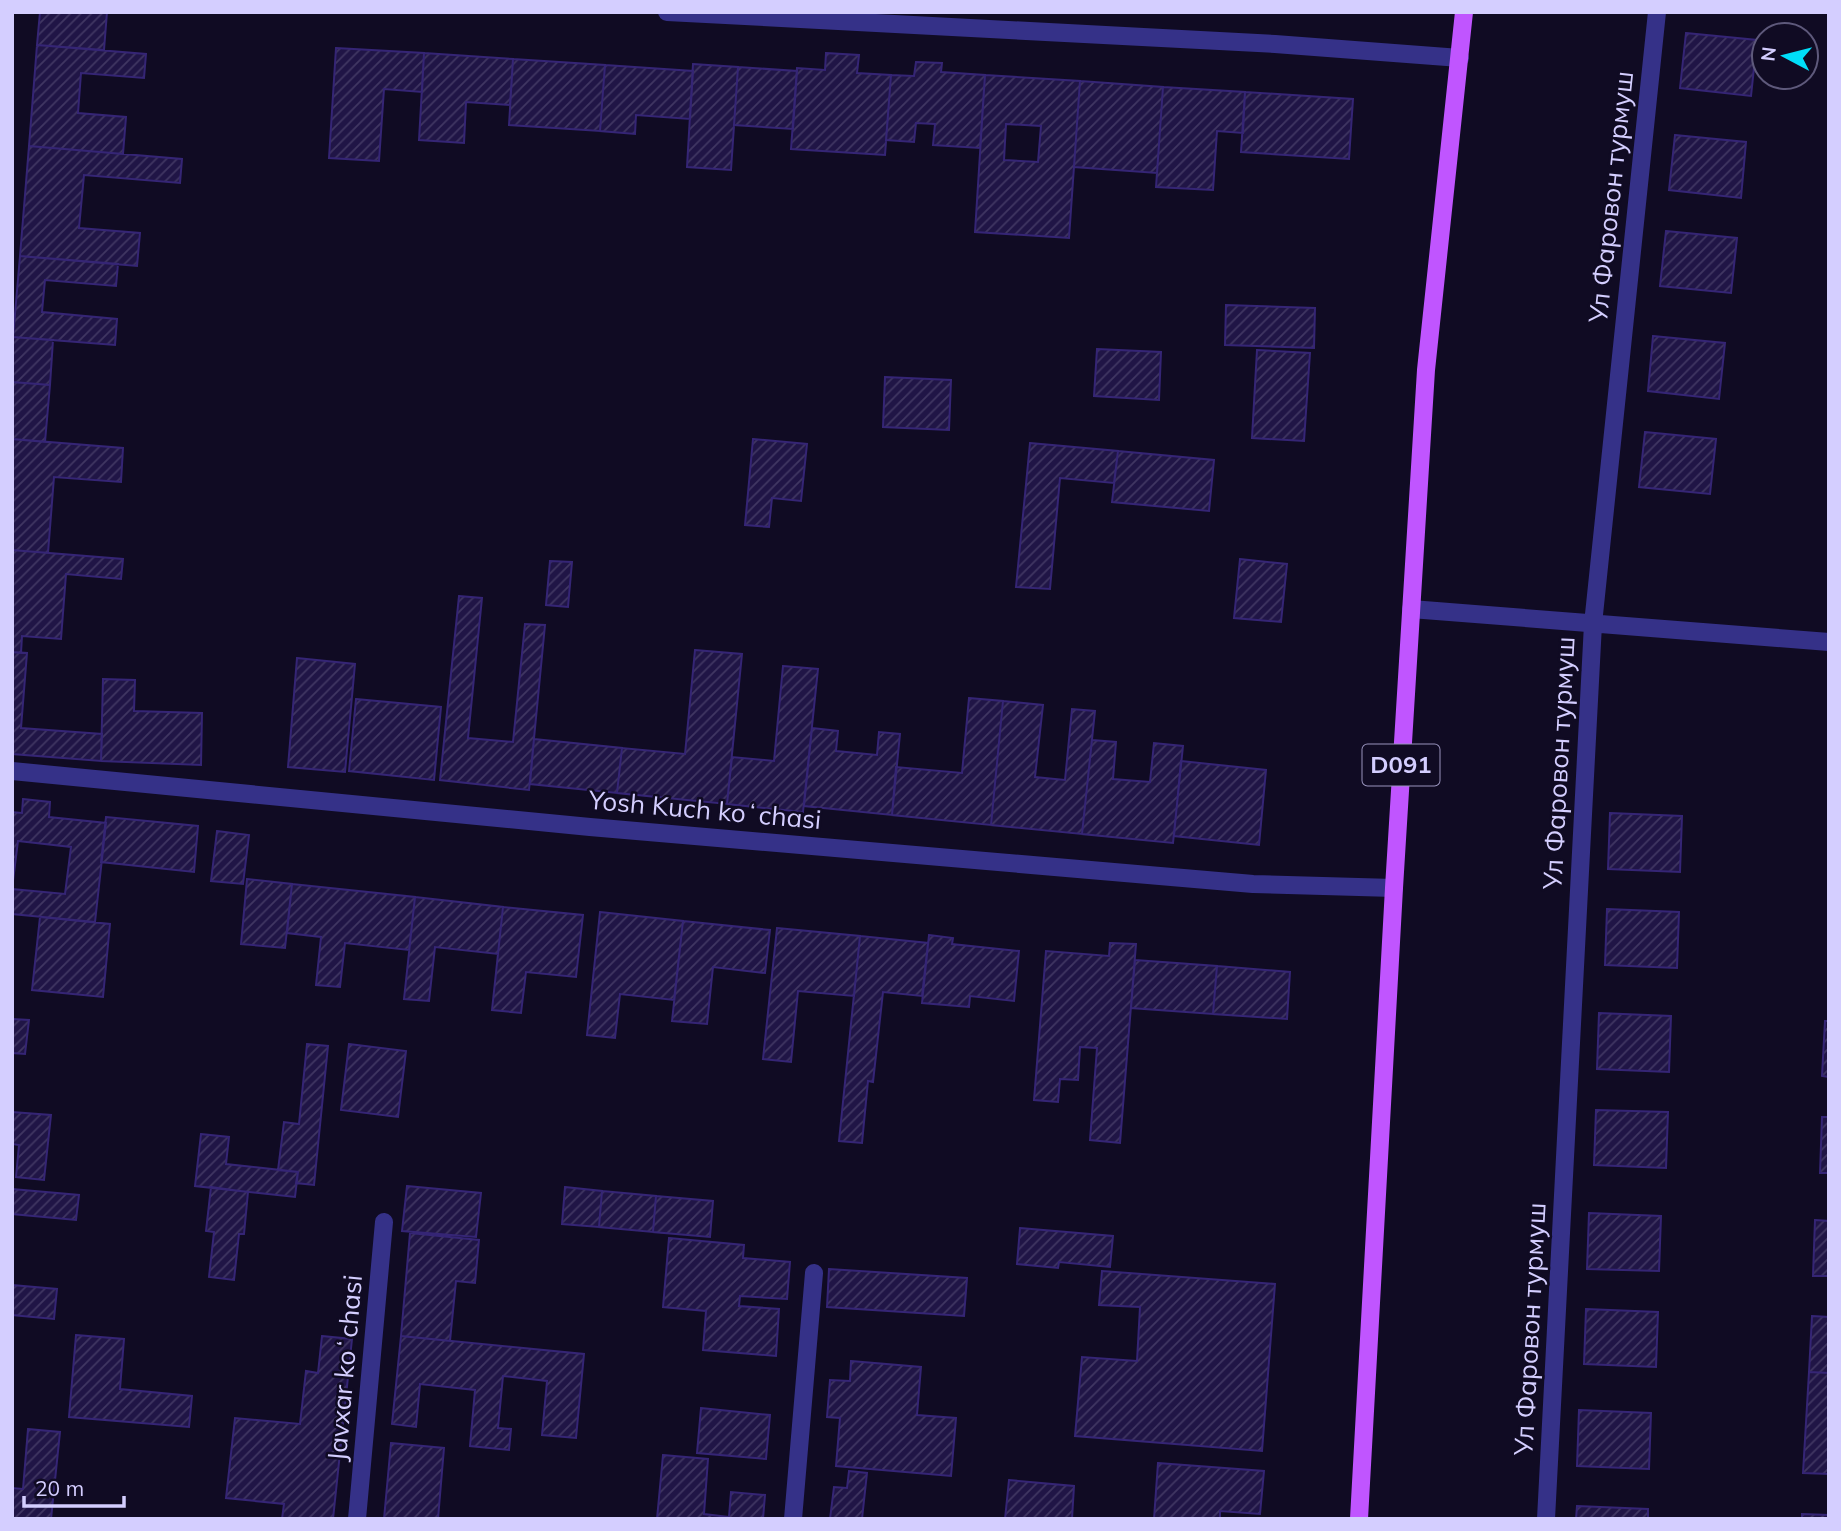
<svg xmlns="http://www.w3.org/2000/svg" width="1841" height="1531" viewBox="0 0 1841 1531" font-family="Mulish,sans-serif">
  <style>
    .building { fill: url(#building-hatch); stroke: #352575; stroke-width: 2; fill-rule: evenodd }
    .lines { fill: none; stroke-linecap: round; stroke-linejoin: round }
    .minor { stroke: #353188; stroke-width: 18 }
    .major { stroke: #c055ff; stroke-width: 18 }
    .labels { text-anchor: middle; stroke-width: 5; stroke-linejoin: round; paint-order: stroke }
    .shield { fill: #100b23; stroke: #9994bd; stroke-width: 2 }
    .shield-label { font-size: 24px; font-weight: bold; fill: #d4ceff }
    .street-label { font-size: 26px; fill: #d4ceff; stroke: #100b23 }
  </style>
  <defs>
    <pattern id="building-hatch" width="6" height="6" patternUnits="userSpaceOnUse" patternTransform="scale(1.75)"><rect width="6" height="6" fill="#201546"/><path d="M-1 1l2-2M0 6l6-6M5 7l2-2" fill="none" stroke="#403662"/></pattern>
  </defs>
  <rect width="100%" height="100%" fill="#100b23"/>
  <path class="building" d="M40,12H107L104,50L37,45Z
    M1686,33L1757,40L1751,96L1680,88Z
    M37,45L146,54L144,78L81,73L78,113L126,117L123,154L29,146Z
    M336,48L424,53L422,92L384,89L379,161L329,158Z
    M424,53L513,59L510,105L466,102L464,143L419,140Z
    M826,53L859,55L857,73L891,75L885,155L791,149L797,68L825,70Z
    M513,59L605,65L600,131L509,125Z
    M916,62L942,63L941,72L985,75L980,148L933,145L935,124L916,123L914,142L886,140L891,75L914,76Z
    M693,64L738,67L731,170L687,167Z
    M605,65L693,71L690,119L636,115L635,134L600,131Z
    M738,67L797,71L793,129L734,125Z
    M985,75L1080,81L1069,238L975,232ZM1006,124L1041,126L1038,162L1004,160Z
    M1080,81L1163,87L1157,173L1074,167Z
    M1163,87L1245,92L1243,133L1217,131L1213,190L1156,187Z
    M1245,92L1353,99L1349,159L1241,152Z
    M1675,135L1746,142L1741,198L1669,190Z
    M29,146L182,159L180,183L84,175L79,228L140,233L137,266L20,256Z
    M1666,231L1737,238L1731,293L1660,286Z
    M20,256L118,264L116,286L45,280L42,312L117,319L115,345L13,337Z
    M1226,305L1315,308L1314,348L1225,345Z
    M1653,336L1725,343L1719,399L1648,391Z
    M12,337L53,340L50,385L12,382Z
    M1097,349L1161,352L1159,400L1094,396Z
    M1257,350L1310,353L1304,441L1252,438Z
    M885,377L951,380L949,430L883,427Z
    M12,382L50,385L45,442L12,439Z
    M1645,432L1716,439L1710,494L1639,487Z
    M12,439L123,448L121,482L54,477L48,553L12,550Z
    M753,439L807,444L801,501L772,498L769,527L745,525Z
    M1030,443L1118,451L1114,483L1060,478L1050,589L1016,587Z
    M1118,451L1214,460L1209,511L1112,502Z
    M12,550L123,559L121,579L66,574L61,639L22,636L21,653L12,652Z
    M1240,559L1287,564L1281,622L1234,618Z
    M550,561L572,562L568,607L546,605Z
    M459,596L482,598L468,738L513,742L525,624L545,625L529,790L440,780Z
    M695,650L742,654L727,804L617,793L622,748L685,754Z
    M12,652L27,653L21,728L102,734L101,761L12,754Z
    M297,658L355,664L345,772L288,767Z
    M783,666L818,669L803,812L727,804L732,757L774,761Z
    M103,679L135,680L134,711L202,713L201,765L101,761Z
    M969,698L1003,701L991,825L892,815L896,767L962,773Z
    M356,699L441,707L434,780L349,771Z
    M1003,701L1043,705L1035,777L1065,780L1072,709L1095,711L1082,834L991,825Z
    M812,728L838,731L836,751L877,755L879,732L900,734L892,815L804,806Z
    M534,739L622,748L617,793L530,784Z
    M1092,740L1116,742L1113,779L1150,782L1154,743L1183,746L1173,843L1082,834Z
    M1181,761L1266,770L1259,845L1174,836Z
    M23,799L50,802L49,817L106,823L95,922L12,914V812L22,813ZM18,841L71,847L65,894L12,889Z
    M1610,813L1682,816L1680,872L1608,869Z
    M106,817L198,826L194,872L101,862Z
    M217,831L249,835L243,884L211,881Z
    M247,879L292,884L285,948L241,944Z
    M292,884L415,897L409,950L345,943L340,987L316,985L321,937L287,933Z
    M415,897L503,907L498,954L435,947L429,1001L404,999Z
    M503,907L583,915L576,977L526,972L521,1013L492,1010Z
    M1607,909L1679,912L1677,968L1605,965Z
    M600,912L683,921L674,1000L620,994L615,1038L587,1035Z
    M40,917L110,924L103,997L32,990Z
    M683,921L770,930L765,973L713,967L707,1024L672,1021Z
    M777,928L860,936L854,996L798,991L791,1062L763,1059Z
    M929,935L953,938L952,944L1019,951L1014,1001L970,996L969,1007L922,1003Z
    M860,936L928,943L922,996L883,992L873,1082L868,1081L862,1143L839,1141Z
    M1110,943L1136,944L1120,1143L1090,1140L1097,1048L1080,1047L1078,1080L1060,1079L1058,1102L1034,1100L1046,951L1109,956Z
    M1135,960L1217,966L1213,1014L1131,1008Z
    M1217,966L1290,972L1287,1019L1213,1014Z
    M1599,1013L1671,1016L1669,1072L1597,1069Z
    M12,1019L29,1020L25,1054L12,1053Z
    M1825,1021H1829V1077L1822,1076Z
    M307,1044L328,1046L314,1185L296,1183L298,1172L278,1170L284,1122L299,1124Z
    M349,1044L406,1051L398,1117L341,1110Z
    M1596,1110L1668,1112L1666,1168L1594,1165Z
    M12,1112L51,1115L44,1180L16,1177L19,1145L12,1144Z
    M1822,1117H1829V1173H1820Z
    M201,1134L229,1137L226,1164L298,1172L295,1197L195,1186Z
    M407,1186L481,1193L476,1237L402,1231Z
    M211,1187L248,1192L244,1234H239L234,1280L209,1277L214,1232L206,1231Z
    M565,1187L602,1191L599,1227L562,1224Z
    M12,1189L79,1195L76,1220L12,1214Z
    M602,1191L656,1196L653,1232L599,1227Z
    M656,1196L713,1201L710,1237L653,1232Z
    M1589,1213L1661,1216L1659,1271L1587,1269Z
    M1815,1220L1829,1221V1276H1813Z
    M1020,1228L1113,1236L1110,1267L1059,1262L1058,1268L1017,1264Z
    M410,1233L479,1240L475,1283L456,1281L450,1341L401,1336Z
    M669,1238L744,1245L743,1258L790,1262L787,1299L740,1296L739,1306L779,1309L776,1356L703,1350L706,1311L663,1307Z
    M829,1269L967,1278L964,1316L827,1307Z
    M1102,1271L1275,1284L1262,1451L1075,1436L1082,1357L1137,1361L1140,1307L1099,1305Z
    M12,1285L57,1289L54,1319L12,1315Z
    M1586,1309L1658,1312L1656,1367L1584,1364Z
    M1812,1316L1829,1317V1373L1809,1372Z
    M76,1335L124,1339L120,1389L192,1396L189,1427L69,1417Z
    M322,1336L352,1339L333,1519H282L284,1504L226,1498L235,1418L300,1424L306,1371L318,1373Z
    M401,1336L584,1354L576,1438L542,1435L547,1381L503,1376L498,1428L511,1429L509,1450L470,1446L475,1390L420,1384L416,1427L392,1424Z
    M851,1361L921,1367L917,1415L956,1418L951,1476L836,1466L840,1418L827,1417L830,1380L850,1381Z
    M1809,1372L1829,1373V1474L1803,1473Z
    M701,1408L770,1415L766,1459L697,1453Z
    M1579,1410L1651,1413L1649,1469L1577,1466Z
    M28,1429L60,1432L51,1519H12V1488L23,1489Z
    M391,1443L444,1448L438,1519H384Z
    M663,1455L708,1459L704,1514L729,1517L731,1492L765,1495L763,1519H657Z
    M1158,1463L1264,1471L1260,1514L1220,1511V1519H1154Z
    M849,1471L867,1473L862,1519H830L834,1487L847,1488Z
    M1009,1480L1074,1486L1072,1519H1005Z
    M1577,1506L1648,1509V1519H1576Z
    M1802,1514L1829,1515V1519H1802Z"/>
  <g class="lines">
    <path class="minor" d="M667,12L1275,44L1460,58
      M1411,609L1829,642
      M12,771L590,827L1253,884L1394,888
      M357,1519L384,1222
      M793,1519L814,1273
      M1546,1519L1593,624L1657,12"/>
    <path class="major" d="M1359,1519L1394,888L1426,370L1464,12"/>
  </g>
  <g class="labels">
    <rect class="shield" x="1362.5" y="744.5" width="77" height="41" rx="5"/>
    <g class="shield-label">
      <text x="1401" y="773">D091</text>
    </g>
    <g class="street-label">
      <text transform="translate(1611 197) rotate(-84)" y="9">Ул Фаровон турмуш</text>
      <text transform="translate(1559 763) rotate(-87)" y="9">Ул Фаровон турмуш</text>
      <text transform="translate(705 810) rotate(5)" y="9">Yosh Kuch koʻchasi</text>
      <text transform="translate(1530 1329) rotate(-87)" y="9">Ул Фаровон турмуш</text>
      <text transform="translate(345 1368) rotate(-85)" y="9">Javxar koʻchasi</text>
    </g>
  </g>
  <rect width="1841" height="1531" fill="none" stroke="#d4ceff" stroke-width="28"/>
  <g transform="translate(1785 56) rotate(277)"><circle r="33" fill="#100b23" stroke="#5e597b" stroke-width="2"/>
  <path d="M0-5L12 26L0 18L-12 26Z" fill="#00def9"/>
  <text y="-10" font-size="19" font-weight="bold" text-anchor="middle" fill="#d4ceff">N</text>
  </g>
  <path d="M24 1496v10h100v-10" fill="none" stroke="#d4ceff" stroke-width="3.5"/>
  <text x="35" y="1496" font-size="21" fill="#d4ceff" stroke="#100b23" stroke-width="5" paint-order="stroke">20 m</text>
</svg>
